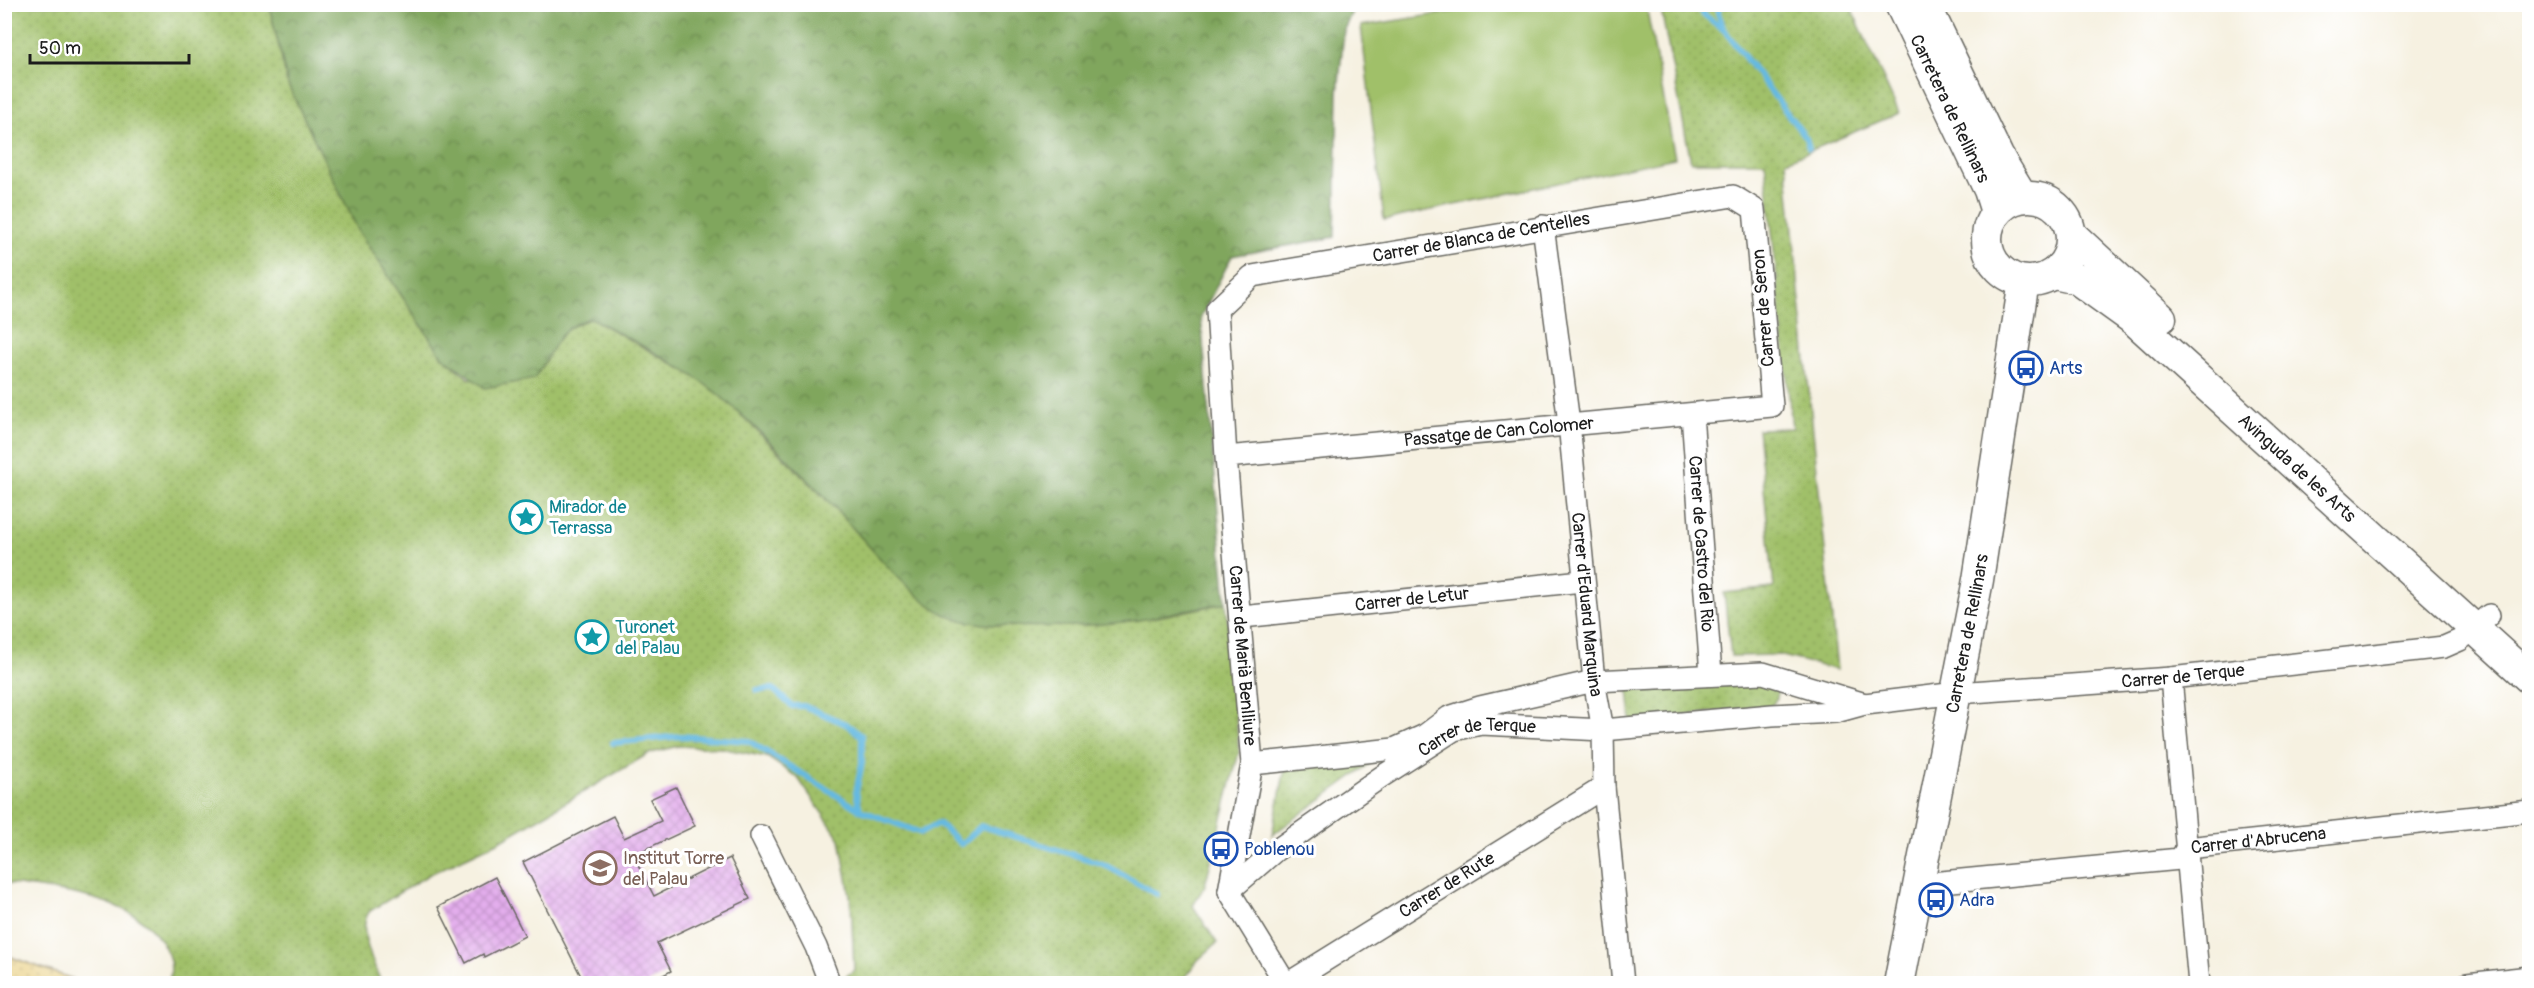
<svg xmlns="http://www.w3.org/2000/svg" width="2534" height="988" viewBox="0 0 2534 988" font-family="Pangolin,sans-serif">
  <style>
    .grass { fill: url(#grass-dots); stroke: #5e6e42; stroke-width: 1.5 }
    .forest { fill: url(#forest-crowns); stroke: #4e613c; stroke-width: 1.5 }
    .sand { fill: url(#sand-dots); stroke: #857b5d; stroke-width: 1.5 }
    .pitch { fill: #a0c069; stroke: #5e6e42; stroke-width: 1.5 }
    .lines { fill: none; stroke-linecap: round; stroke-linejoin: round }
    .stream { stroke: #65b9e1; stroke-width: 6 }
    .building { fill: url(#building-cross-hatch) }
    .street-casing { stroke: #686761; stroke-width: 24 }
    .secondary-casing { stroke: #686761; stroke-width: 33 }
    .street { stroke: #fff; stroke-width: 21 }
    .secondary { stroke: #fff; stroke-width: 30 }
    .labels { text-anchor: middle; stroke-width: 6; stroke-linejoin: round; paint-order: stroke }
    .street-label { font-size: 18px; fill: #1c1c1c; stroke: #fff }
    .transit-label { font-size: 18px; fill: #164399; stroke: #fff; text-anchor: start }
    .culture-label { font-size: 18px; fill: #0d838f; stroke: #fff; text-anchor: start }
    .education-label { font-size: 18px; fill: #785e54; stroke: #fff; text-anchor: start }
  </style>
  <defs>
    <pattern id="grass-dots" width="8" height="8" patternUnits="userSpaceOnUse" patternTransform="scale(1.5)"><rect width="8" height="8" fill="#a0c069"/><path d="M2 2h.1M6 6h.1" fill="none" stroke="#89a45a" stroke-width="1.8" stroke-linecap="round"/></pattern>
    <pattern id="forest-crowns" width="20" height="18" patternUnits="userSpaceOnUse" patternTransform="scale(1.5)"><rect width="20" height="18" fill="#80a65d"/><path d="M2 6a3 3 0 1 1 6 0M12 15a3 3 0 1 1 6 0" fill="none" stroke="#68864c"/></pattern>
    <pattern id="sand-dots" width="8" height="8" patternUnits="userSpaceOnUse" patternTransform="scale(1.5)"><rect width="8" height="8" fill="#eeda9e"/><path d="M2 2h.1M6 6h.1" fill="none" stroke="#ccba88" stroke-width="1.8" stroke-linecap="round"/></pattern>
    <pattern id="building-cross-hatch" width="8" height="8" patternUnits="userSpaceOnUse" patternTransform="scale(1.5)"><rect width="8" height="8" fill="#e3adec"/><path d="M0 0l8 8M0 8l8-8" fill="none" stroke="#c294ca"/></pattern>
  </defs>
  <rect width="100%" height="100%" fill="#fff"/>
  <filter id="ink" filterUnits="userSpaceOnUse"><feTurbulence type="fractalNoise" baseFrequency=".0167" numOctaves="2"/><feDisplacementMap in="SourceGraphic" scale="12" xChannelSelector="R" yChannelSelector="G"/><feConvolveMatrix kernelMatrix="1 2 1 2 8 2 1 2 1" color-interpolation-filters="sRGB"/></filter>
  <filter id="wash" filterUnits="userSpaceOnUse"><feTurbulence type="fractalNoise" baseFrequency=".008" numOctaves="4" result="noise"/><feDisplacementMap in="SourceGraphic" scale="24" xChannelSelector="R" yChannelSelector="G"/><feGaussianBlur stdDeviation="1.35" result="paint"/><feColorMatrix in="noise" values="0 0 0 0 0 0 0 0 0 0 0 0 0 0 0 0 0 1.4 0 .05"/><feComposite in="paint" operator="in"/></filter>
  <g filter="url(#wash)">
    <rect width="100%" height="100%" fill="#f6f1e1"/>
    <path class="grass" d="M5,5H269L288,85L359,232L442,356L469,379L555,342L564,330L591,318L703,381L728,402L831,504L904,583L944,614L973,622L1006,625L1098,624L1153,618L1226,603L1239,752L1205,885L1193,906L1217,943L1198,960L1180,983H838L854,970L851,901L840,839L798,778L767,757L720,748L678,746L648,754L500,841L428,875L370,911C355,929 375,964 381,983H168C173,971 171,959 165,948C141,896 56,891 5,883Z
      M1660,5H1850L1899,113L1786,161L1837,670L1779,655L1731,656L1724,593L1774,588L1758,429L1792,428L1765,162H1691Z
      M1760,678L1777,687V699L1771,706L1631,721L1628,688Z
      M1375,760L1272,835L1285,768Z"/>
    <path class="forest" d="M269,5H1355L1344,30L1338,94L1335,237L1232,256L1201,317L1226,603C1202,606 1178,612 1155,617C1106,627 1008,631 960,620C918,610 863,538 833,506C799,470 763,433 726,401C687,367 637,343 591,318C555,328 554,351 534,379L485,388L442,356L359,232L288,85Z"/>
    <path class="sand" d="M5,955L73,979L69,983H5Z"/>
    <path class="pitch" d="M1497,5H1646L1675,158L1384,220L1361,26Z"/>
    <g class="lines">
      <path class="stream" d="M1696,4L1702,13L1725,31L1806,138L1809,148
        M1719,4L1718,13L1724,30
        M757,690L773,689L792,706H804L846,724L862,736V763L856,792L860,810
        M613,743L681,736L749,741L860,810L921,833L938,823L961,844L981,826L1103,864L1157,894"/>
    </g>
    <g id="blocks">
      <path class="building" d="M676,787L695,826L633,855L654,896L730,858L750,899L657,943L671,971L646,984H585L523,862L613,816L624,838L661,821L650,799Z
        M495,877L525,936L484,957L483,954L466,963L438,907Z"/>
    </g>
  </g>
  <g filter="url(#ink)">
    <use href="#blocks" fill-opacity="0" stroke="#686761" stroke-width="1.5"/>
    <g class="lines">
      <defs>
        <g id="street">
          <path id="s1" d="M1543,226L1569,423L1594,681L1603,730L1604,787L1623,984"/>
          <path id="s2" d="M1692,414L1711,675"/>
          <path id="s3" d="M1226,457L1772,406L1754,209L1733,196L1252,276L1217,309L1226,457L1252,764L1229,891L1286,984"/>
          <path id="s4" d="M1242,617L1582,581"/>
          <path d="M2171,678L2199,984"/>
          <path d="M1252,764L1394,749L1425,735L1449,717L1480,707L1594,681L1763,673L1865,704"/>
          <path d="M761,836L816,947L830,984"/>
          <path id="s5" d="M1921,884L2180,859L2187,848L2530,811"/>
          <path id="s6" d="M1229,891L1275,851L1381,777L1454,730L1481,724L1603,730L1772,715L1836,712L1865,704L1957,693L2171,678L2444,647L2460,640L2489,615"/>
          <path id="s7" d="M1287,984L1604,787"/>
          <path d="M2467,984L2530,977"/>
        </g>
        <g id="secondary">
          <path id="s8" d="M1900,4L1989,190L1996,212"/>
          <path d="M1925,4L1998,156L2023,197"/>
          <circle cx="2029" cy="239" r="42"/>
          <path d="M2072,235L2161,318"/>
          <path id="s9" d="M2054,274L2077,279L2134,320L2530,679"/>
          <path id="s10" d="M1899,984L1978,580L2024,281"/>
        </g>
      </defs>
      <use href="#street" class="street-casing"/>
      <use href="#secondary" class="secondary-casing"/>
      <use href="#street" class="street"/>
      <use href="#secondary" class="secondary"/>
    </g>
  </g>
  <defs>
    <symbol id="bus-ring" viewBox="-11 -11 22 22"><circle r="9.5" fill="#fff" stroke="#1a4fb4" stroke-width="1.5"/><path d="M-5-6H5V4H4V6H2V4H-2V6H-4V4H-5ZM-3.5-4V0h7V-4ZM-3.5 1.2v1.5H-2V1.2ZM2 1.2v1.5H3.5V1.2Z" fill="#1a4fb4"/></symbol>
    <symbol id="sight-ring" viewBox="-11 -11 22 22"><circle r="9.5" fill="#fff" stroke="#0f9aa8" stroke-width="1.5"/><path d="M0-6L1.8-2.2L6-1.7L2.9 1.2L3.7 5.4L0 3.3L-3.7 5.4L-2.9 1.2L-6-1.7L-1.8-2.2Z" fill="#0f9aa8"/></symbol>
    <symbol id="school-ring" viewBox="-11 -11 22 22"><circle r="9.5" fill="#fff" stroke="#8d6e63" stroke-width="1.5"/><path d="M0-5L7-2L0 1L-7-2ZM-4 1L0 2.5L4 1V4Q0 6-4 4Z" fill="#8d6e63"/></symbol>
  </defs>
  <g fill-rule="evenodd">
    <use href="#bus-ring" x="2007" y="349" width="38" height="38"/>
    <use href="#sight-ring" x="507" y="498" width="38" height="38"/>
    <use href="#sight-ring" x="573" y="618" width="38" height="38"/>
    <use href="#bus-ring" x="1202" y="830" width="38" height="38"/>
    <use href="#school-ring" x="581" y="849" width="38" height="38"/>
    <use href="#bus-ring" x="1917" y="881" width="38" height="38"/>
  </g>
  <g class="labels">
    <g class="street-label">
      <text dy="6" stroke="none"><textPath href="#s8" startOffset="116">Carretera de Rellinars</textPath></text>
      <text transform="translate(1481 237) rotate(-10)" y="6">Carrer de Blanca de Centelles</text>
      <text transform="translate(1763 308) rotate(-95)" y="6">Carrer de Seron</text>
      <text dy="6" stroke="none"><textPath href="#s3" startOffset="274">Passatge de Can Colomer</textPath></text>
      <text dy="6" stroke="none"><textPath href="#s9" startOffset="314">Avinguda de les Arts</textPath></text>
      <text dy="6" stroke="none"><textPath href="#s2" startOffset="130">Carrer de Castro del Rio</textPath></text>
      <text dy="6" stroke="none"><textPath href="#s4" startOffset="171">Carrer de Letur</textPath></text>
      <text dy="6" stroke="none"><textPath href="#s1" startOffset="381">Carrer d'Eduard Marquina</textPath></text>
      <text dy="6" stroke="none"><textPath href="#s10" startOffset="357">Carretera de Rellinars</textPath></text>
      <text dy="6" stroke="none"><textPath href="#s3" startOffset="1654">Carrer de Marià Benlliure</textPath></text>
      <text dy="6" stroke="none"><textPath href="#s6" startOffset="1010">Carrer de Terque</textPath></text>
      <text dy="6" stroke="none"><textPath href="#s6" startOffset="298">Carrer de Terque</textPath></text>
      <text dy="6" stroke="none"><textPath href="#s5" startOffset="345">Carrer d'Abrucena</textPath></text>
      <text dy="6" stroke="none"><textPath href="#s7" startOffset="188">Carrer de Rute</textPath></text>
    </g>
    <g class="transit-label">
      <text x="2049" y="374">Arts</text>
      <text x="1244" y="855">Poblenou</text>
      <text x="1959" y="906">Adra</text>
    </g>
    <g class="culture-label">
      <text x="549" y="513">Mirador de<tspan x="549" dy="21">Terrassa</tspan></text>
      <text x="615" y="633">Turonet<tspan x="615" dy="21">del Palau</tspan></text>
    </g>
    <g class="education-label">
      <text x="623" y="864">Institut Torre<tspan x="623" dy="21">del Palau</tspan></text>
    </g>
  </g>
  <rect width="2534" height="988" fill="none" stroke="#fff" stroke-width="24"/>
  <path d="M30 54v9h159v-9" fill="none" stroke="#1c1c1c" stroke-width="3"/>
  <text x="39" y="54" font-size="18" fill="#1c1c1c" stroke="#ffffff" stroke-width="4.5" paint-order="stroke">50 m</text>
</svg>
